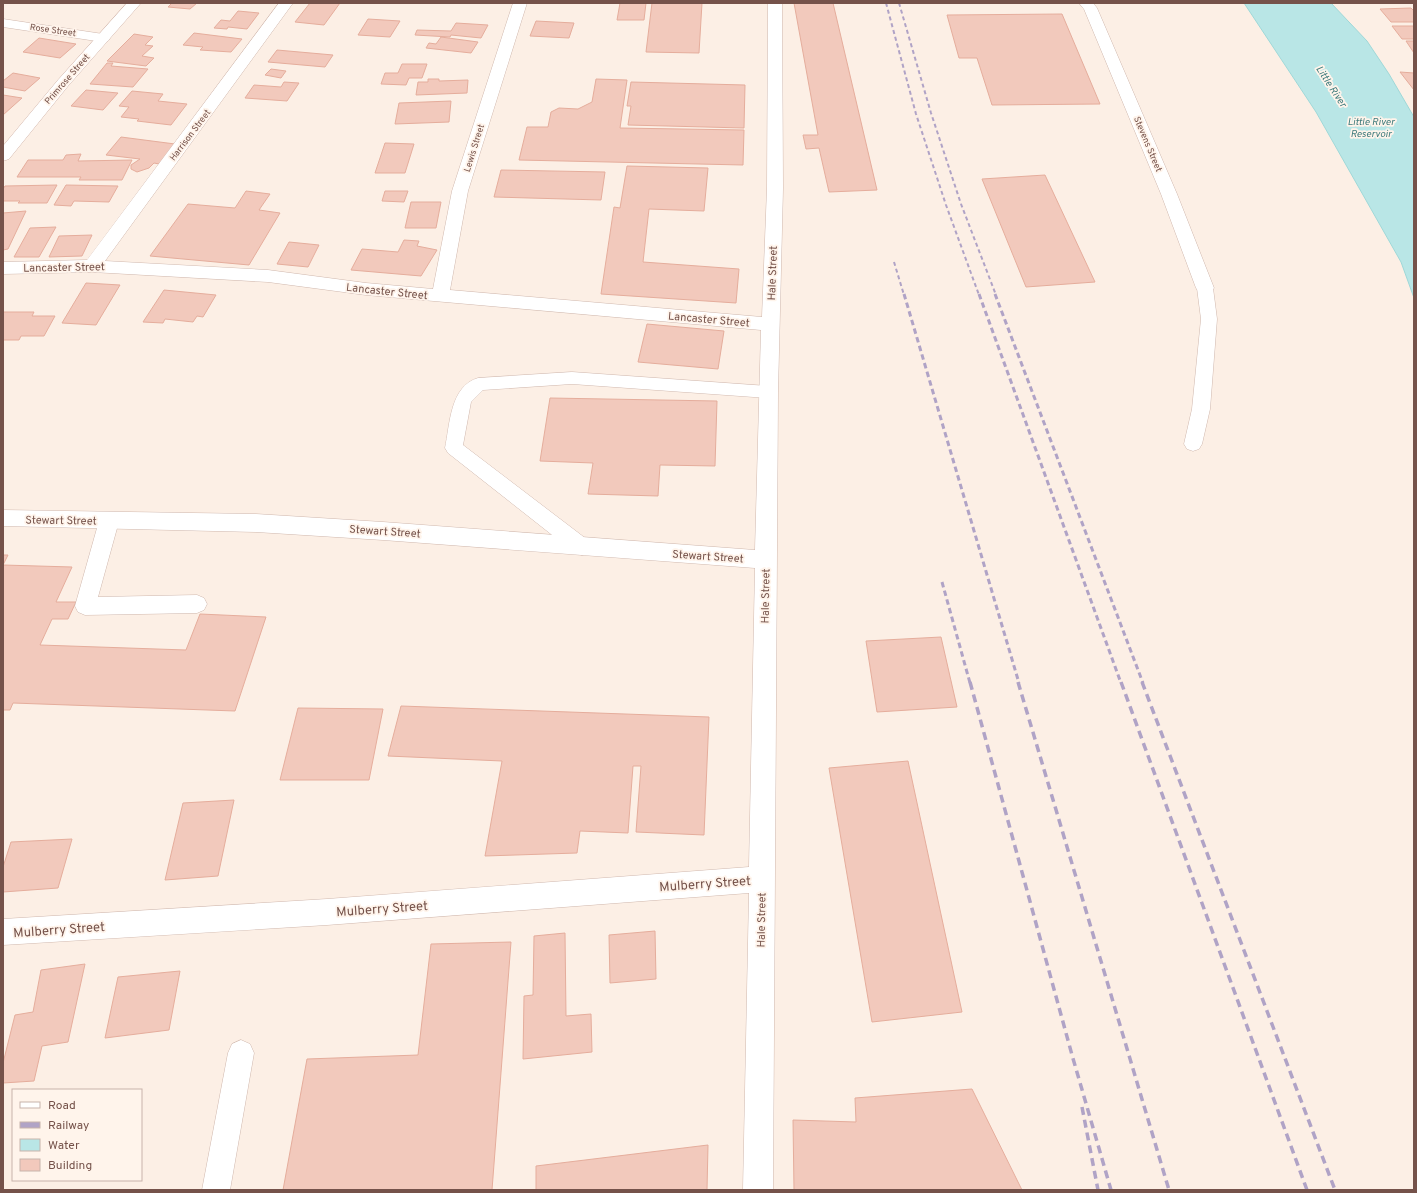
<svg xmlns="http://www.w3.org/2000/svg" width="1417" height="1193" viewBox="0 0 1417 1193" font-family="Overpass,sans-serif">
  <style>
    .water { fill: #b9e6e6; stroke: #9fd8d8 }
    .building { fill: #f2c9bc; stroke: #e5ad9c }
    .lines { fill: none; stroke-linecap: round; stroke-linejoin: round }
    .lane-casing { stroke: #d0b8ae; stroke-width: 1 }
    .street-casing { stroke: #d0b8ae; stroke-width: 1 }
    .secondary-casing { stroke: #d3b6ab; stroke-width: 1 }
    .lane { fill: #fff; fill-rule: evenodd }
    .street { fill: #fff; fill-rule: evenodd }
    .secondary { fill: #fff; fill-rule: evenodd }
    .rail-far2 { stroke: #b0a3c6; stroke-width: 2; stroke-dasharray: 4 3; stroke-linecap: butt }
    .rail-far1 { stroke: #b0a3c6; stroke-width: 3; stroke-dasharray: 5.5 3.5; stroke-linecap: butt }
    .rail { stroke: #b0a3c6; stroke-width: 3.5; stroke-dasharray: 8 5; stroke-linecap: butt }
    .labels { text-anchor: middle; stroke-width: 3.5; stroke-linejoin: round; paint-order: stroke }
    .far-street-label { font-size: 9px; fill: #75524a; stroke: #fff4eb }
    .far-water-label { font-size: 10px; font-style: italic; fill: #3d7a7b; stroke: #fff4eb }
    .street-label { font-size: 11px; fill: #75524a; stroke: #fff4eb }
    .near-street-label { font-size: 13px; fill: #75524a; stroke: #fff4eb }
  </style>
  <rect width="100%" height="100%" fill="#fcefe5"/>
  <path class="water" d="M1244,3H1331L1367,41L1389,74L1414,117V298L1401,262L1316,112Z"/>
  <path class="building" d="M172,3H197L190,9L168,7Z
    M310,3H340L324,25L295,22Z
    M620,3H646L644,20H617Z
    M652,3H702L699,53L646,52Z
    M794,3H833L877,190L829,192L819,148L806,149L803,135H818Z
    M1411,8L1414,11V22H1391L1380,9Z
    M238,11L259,13L247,29L228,27L227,29L214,28L221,20L230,21Z
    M1062,14L1100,104L992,105L977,58H959L947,15Z
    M368,19L400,21L390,37L358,35Z
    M536,21L574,23L569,38L530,36Z
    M456,23L488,25L481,38L451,35L450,37L415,35L417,30L451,31Z
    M1392,26H1414V39H1402Z
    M194,33L242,39L231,52L200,50L203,47L183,45Z
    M134,34L153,37L145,45L153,46L142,56L154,58L146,66L107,61Z
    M441,37L478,42L471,53L426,48L429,43L436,44Z
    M39,38L76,44L60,58L23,52Z
    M1406,41H1414V53Z
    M277,50L333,55L325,67L268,62Z
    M107,63H113L111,66L148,69L133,87L90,84Z
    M402,64H427L422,78H409L406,85L381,84L385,73H398Z
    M271,69L286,71L281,78L265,75Z
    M1400,72L1414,73V90Z
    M13,73L40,78L25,91L3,87V81Z
    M428,79H439V81L468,80L467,93L416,95L418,82H428Z
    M596,79L627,80L620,128L744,130L743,165L519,160L527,127H548L551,112L559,108L578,109L592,102Z
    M284,82L299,83L287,101L245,98L254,85L281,87Z
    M631,82L745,85L744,128L628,125L631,106H627Z
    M86,90L118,93L103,110L71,106Z
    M132,91L163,94L158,101L187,104L171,125L137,121L139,119L121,117L129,107L119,106Z
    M3,95L22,98L3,115Z
    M451,101L449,122L395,124L399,103Z
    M121,137L175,144L159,164L154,163L149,168L137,172L131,169V165L140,159L106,155Z
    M385,143L414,144L405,173H375Z
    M81,154L78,161L132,160L122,180H79L81,177H17L28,160H63L66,155Z
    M627,166L708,168L704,211L649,209L643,262L739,269L736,303L601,294L614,207L620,208Z
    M501,170L605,172L601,200L494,197Z
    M1045,175L1095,282L1026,287L982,179Z
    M57,185L47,203H18L20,201H3V189L5,186Z
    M66,185L118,186L109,202L74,201L71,206L54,205Z
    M246,191L270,194L259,210L280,213L249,265L150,256L188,204L235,208Z
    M385,191H408L404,202L382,201Z
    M411,202H441L436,228H405Z
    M26,211L8,249L3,250V213Z
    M56,227L39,257H14L30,228Z
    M92,235L82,256L49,257L59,236Z
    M404,240L419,241L417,246L437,250L421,276L351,270L362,249L398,252Z
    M289,242L319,245L308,267L277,264Z
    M86,283L120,285L96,325L62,323Z
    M164,290L216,295L203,317L197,316L193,322L165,319L163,323L143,322Z
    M3,312H34L32,316H55L44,336H21L19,340H3Z
    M647,324L724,331L718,369L638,362Z
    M550,398L717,401L715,466L660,465L658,496L588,494L593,463L540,461Z
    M3,555H8L3,565L72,567L56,602H76L68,619H52L40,645L186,650L200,614L266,617L235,711L13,703L10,710H3Z
    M941,637L957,707L877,712L866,641Z
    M401,706L709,717L704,835L636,832L641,766H633L628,833L580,831L577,853L485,856L502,761L388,756Z
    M298,708L383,709L369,780H280Z
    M908,761L962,1012L872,1022L829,768Z
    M234,800L218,876L165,880L183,803Z
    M72,839L58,888L3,892V867L11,842Z
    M655,931L656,979L610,983L609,935Z
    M565,933L566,1016L591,1014L592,1052L523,1059L524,996L533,995L534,936Z
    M511,942L492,1190H283L307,1059L418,1055L431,944Z
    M85,964L68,1042L42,1046L34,1081L3,1083V1063L15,1015L33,1012L41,970Z
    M180,971L169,1030L105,1038L118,977Z
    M972,1089L1022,1190H794L793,1120L856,1122L855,1098Z
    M708,1145L707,1190H536V1166Z"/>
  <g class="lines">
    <defs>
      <path id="lane" d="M1205,283L1211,284L1213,288L1217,319L1210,409L1202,444L1199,449L1193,451L1187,449L1184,444L1192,409L1201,319L1197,288L1199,284Z
        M572,372L768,386L774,387L777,392L774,397L768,398L572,384L483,390L471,402L463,445L589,541L592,547L589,553L582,555L575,553L448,453L445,448C450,424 450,386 478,378Z
        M109,513L116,516L119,521L98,597L197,595L204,598L207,604L204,610L197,613L85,615L78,612L75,606L99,521L102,516Z
        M241,1040L250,1044L254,1053L230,1190H202L228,1053L232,1044Z"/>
      <path id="street" d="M279,3H293L105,261L268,270L366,283L433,289L452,191L513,3H527L468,191L450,290L762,317L767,188L768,3H782L783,188L778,392L773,1190H743L749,893L327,925L3,945V919L327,899L749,867L755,568L383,540L256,532L3,526V510L256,514L383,522L755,550L761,330L366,295L268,282L92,272L3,274V262L87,260Z
        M1079,3H1093L1097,8L1177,194L1214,288L1211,292L1205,294L1199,292L1196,288L1161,194L1084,9Z
        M3,19L103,34L108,35L110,38L108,41L103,42L3,27Z"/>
      <path id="secondary" d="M127,3H141L68,86L9,159L3,161V146L58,80Z"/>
    </defs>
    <use href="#lane" class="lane-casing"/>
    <use href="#street" class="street-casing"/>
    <use href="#secondary" class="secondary-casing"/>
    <use href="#lane" class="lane"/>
    <use href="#street" class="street"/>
    <use href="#secondary" class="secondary"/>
    <path class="rail-far2" d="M886,3L916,114L946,205L979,295
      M899,3L931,113L961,204L996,295
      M894,262L904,295"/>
    <path class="rail-far1" d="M904,294L1019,683
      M979,294L1121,683
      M995,294L1143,683
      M942,582L970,683"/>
    <path class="rail" d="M970,682L1072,1055L1111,1190
      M1018,682L1169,1190
      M1121,682L1307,1190
      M1142,682L1335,1190
      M1082,1107L1098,1190"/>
  </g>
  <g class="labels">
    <g class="far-street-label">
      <text transform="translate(53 30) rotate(8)" y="3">Rose Street</text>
      <text transform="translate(67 79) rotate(-49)" y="3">Primrose Street</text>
      <text transform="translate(190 135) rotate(-53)" y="3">Harrison Street</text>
      <text transform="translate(1148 144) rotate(67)" y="3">Stevens Street</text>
      <text transform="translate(474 148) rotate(-73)" y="3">Lewis Street</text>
    </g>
    <g class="far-water-label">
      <text transform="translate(1332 86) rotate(57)" y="4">Little River</text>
      <text x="1371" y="125">Little River<tspan x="1371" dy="12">Reservoir</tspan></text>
    </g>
    <g class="street-label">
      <text transform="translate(64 267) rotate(-1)" y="4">Lancaster Street</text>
      <text transform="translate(772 273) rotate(-88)" y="4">Hale Street</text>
      <text transform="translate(387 291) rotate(6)" y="4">Lancaster Street</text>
      <text transform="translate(709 319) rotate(5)" y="4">Lancaster Street</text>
      <text transform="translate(61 520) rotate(1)" y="4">Stewart Street</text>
      <text transform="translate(385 531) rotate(4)" y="4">Stewart Street</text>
      <text transform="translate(708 556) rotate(4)" y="4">Stewart Street</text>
      <text transform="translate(765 596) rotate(-89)" y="4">Hale Street</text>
      <text transform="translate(761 920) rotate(-89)" y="4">Hale Street</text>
    </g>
    <g class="near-street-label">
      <text transform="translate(705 883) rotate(-4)" y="5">Mulberry Street</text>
      <text transform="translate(382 908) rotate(-4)" y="5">Mulberry Street</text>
      <text transform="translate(59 929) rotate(-4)" y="5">Mulberry Street</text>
    </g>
  </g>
  <rect width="1417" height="1193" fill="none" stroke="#75524a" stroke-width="8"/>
  <rect x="12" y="1089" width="130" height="92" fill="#fff4eb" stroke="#c8b3ab"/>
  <rect x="20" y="1102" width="20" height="6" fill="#ffffff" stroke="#c8b3ab"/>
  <text x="48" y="1109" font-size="12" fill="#75524a">Road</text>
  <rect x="20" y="1122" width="20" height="6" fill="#b0a3c6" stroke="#c8b3ab"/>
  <text x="48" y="1129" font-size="12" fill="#75524a">Railway</text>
  <rect x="20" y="1139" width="20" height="12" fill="#b9e6e6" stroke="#c8b3ab"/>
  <text x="48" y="1149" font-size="12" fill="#75524a">Water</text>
  <rect x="20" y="1159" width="20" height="12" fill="#f2c9bc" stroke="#c8b3ab"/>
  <text x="48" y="1169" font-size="12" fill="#75524a">Building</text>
</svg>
